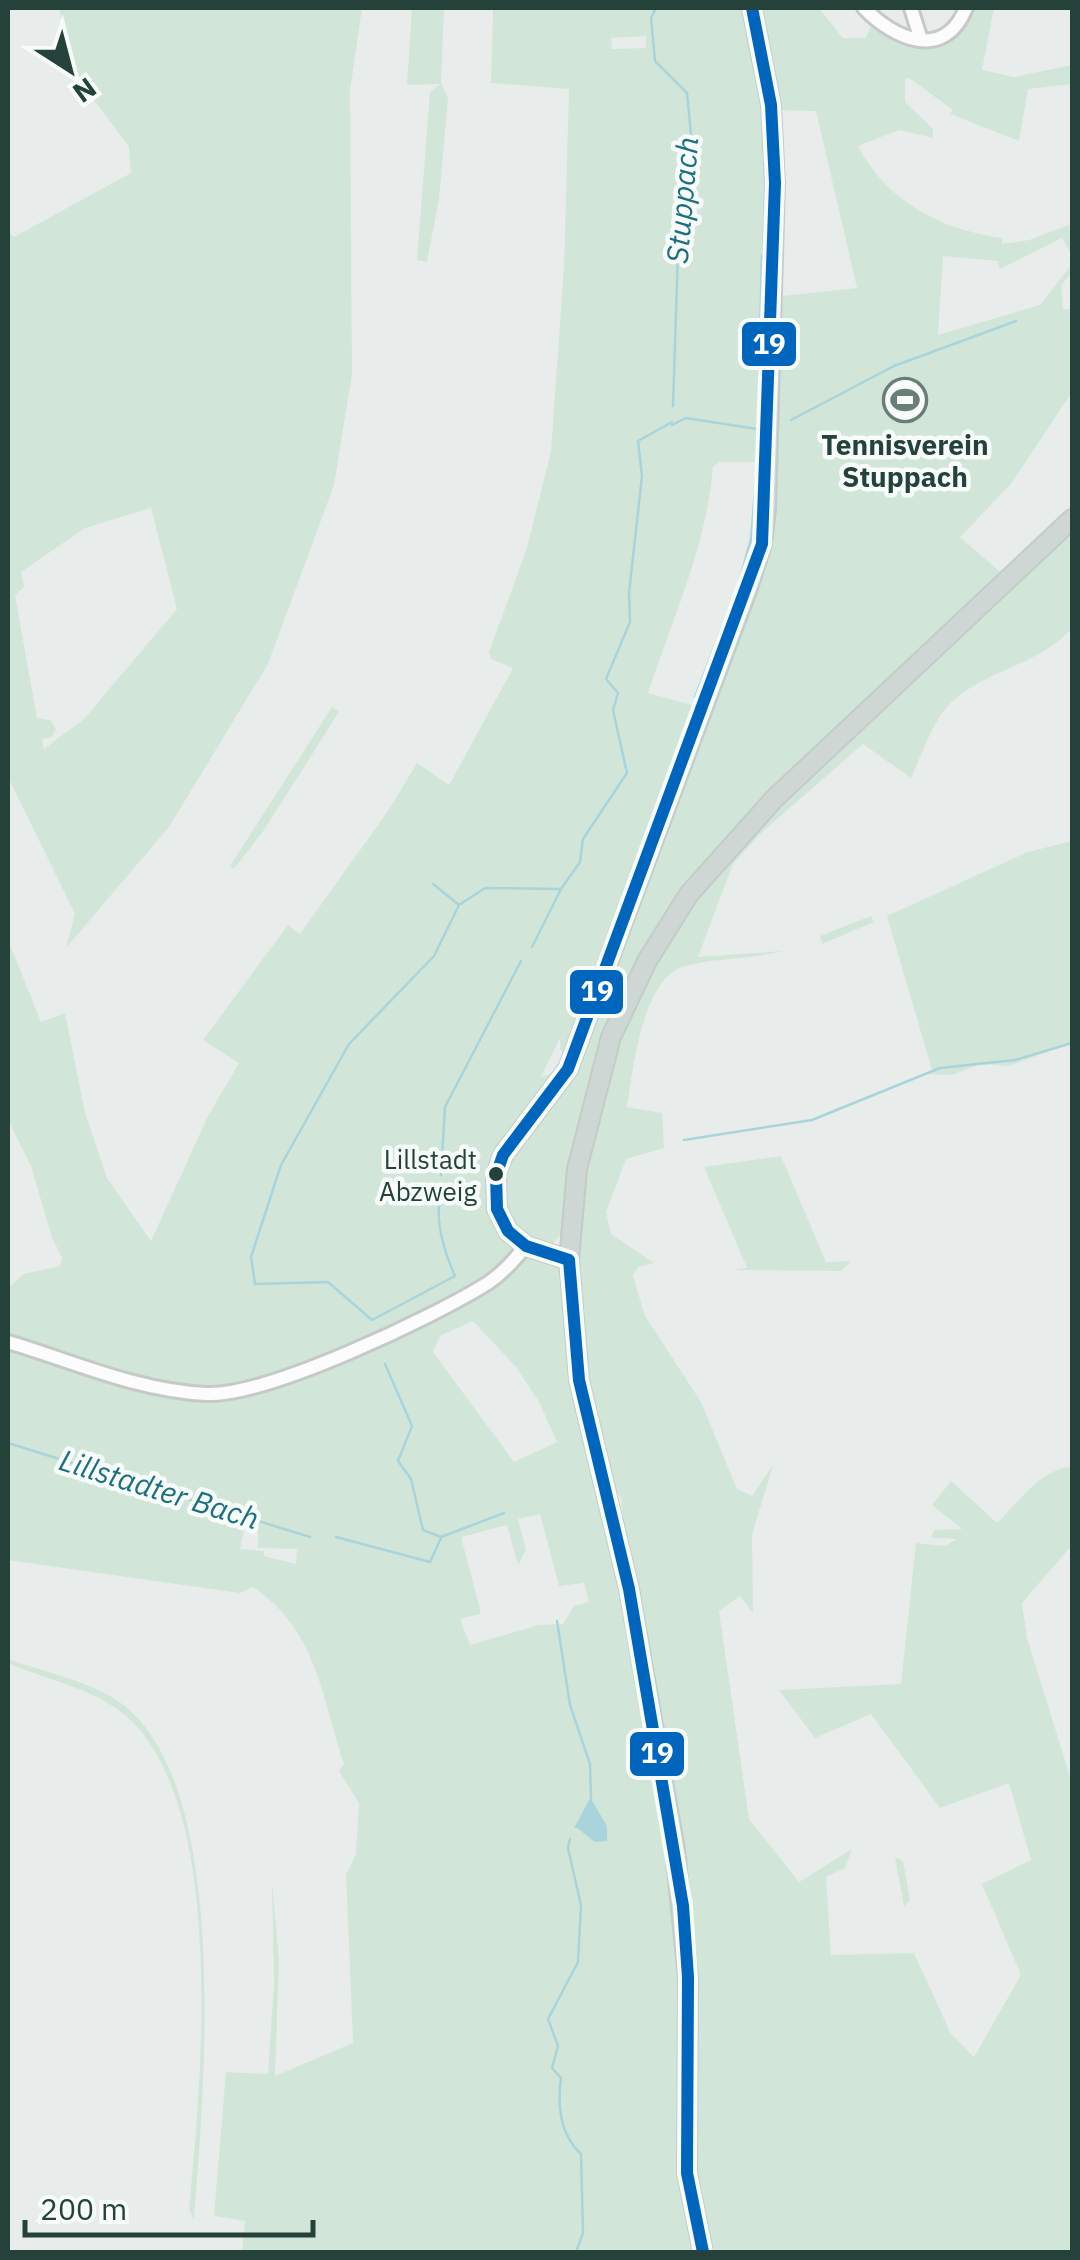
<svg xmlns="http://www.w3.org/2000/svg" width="1080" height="2260" viewBox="0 0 1080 2260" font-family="'IBM Plex Sans',sans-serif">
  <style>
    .green { fill: #d1e6d8; fill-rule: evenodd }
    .water { fill: #a9d4db }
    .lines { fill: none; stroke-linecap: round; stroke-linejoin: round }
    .stream { stroke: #a9d4db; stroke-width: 2.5 }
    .minor-casing { stroke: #c5cac8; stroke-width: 18 }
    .major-casing { stroke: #c3ccc9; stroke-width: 22 }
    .minor { stroke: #fcfcfc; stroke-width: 12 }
    .major { stroke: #cfd7d5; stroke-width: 18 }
    .bus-1-casing { stroke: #f7fbf9; stroke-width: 20 }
    .bus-1 { stroke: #0065bd; stroke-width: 12 }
    .bus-dot { fill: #24423a; stroke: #f7fbf9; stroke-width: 4 }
    .labels { text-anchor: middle; stroke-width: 9; stroke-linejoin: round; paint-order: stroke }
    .bus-label { font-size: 26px; fill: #24423a; stroke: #f7fbf9; text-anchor: end }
    .poi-label { font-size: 28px; font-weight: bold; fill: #24423a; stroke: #f7fbf9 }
    .water-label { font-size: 30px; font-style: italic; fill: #1c6f80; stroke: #f7fbf9 }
    .line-badge { stroke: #f7fbf9; stroke-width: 4 }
    .badge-label { font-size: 28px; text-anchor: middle; font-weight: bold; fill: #fff }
  </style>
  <rect width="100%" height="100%" fill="#e8edeb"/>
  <path class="green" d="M59,8H362L350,91L352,374L334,485L268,664L169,827L66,948L75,914L8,777V232L14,237L131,173L129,147L70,68ZM151,508L177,609L84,719L44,749L42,739L52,737L56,729L50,720L37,718L15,595L24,587L21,572L85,528Z
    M412,8H444L441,83L448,98L439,199L427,262L417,260L430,92L440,84L407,85Z
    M493,8H819L843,38H866L874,18L887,30L941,36L966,8H994L982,70L1014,77L1072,65V84L1028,89L1019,141L950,114L953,110L909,78L905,79V102L933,129V138L899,130L858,146C887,202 942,230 1002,238V244L1029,240L1069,225L1072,255L1062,238L1000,269L998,261L943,256L938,335L1040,305L1072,264V273L1061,285L1063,309H1072V392L1011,484L960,537L1000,572L1072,508V628C1040,665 987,669 952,702C933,719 922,755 911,778L863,744L760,834L733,864L698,957L782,951C750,960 713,957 682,967C642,981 633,1070 627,1107L662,1113L664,1148L626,1159L606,1212L611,1234L654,1263L638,1267L633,1276L645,1316L701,1402L737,1489L752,1496L773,1465L752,1535L753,1613L740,1596L719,1611L749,1819L799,1882L852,1849L845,1868L826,1877L831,1955L914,1953L951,2034L974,2057L1021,1975L982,1884L1031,1860L1009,1783L940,1808L871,1714L815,1738L779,1690L901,1684L916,1543L945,1546L957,1539L931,1538L934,1530L962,1529L932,1505L951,1481L997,1523C1018,1503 1041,1468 1072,1467V1545L1022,1603L1027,1638L1072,1783V2252H242L245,2221L214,2216L226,2072L268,2074L274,1984L272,1882L279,1960L275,2076L353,2043L346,1875L356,1854L359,1803L339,1771L344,1764C321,1695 317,1630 253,1587L240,1593L8,1560V1288L24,1274L60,1266L62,1257L52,1238L31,1166L8,1120V940L41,1022L65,1013L85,1113L107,1178L151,1241L208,1116L239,1063L203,1040L288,925L300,934L388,811L417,763L449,785L513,668L491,659L489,652L526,551L551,451L564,267L569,89L491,83ZM646,36V48L612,49L611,38ZM772,110L816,111L857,288L773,297ZM719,462H768L762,544L703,708L648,693C673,617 706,548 713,467ZM560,1038V1050L572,1058L562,1079L549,1074L541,1077ZM573,1210L569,1260L548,1247L562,1234ZM473,1321L516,1367L539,1402L557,1442L514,1462L433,1352L440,1336ZM606,1474L621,1498L630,1588ZM540,1514L559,1586L584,1583L589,1602L574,1606L563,1624L539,1625L470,1645L460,1619L480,1614V1609L461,1537L507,1525L518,1565L526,1550L518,1519ZM244,1530L258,1531V1548L297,1549L296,1564L264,1556V1551L240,1549Z
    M332,707L339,712L264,830L234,869L230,866Z
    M1072,841V1043L1008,1066L980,1064L952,1075L926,1074L932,1070L887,916L1028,852Z
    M871,916L874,922L822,944L820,936Z
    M781,1156L826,1262L851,1261L841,1271L732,1270L747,1268L704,1167Z
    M8,1659C41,1671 85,1680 115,1699C235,1776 203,2096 194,2220L189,2209C201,2085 228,1805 126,1716C96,1689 44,1679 8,1663Z
    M895,1857L903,1861L910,1900L904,1906Z"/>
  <path class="water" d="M591,1799L607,1826V1841L595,1842L576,1827Z"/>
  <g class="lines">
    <path class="stream" d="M656,8L651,18L655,61L687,93L692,145L679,220L673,406
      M759,376L762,255
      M791,420L894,366L1016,321
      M672,425L686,418L757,429
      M757,453L760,403
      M775,487L776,464
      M774,519V510
      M737,589L751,539L757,467
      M695,697L732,601
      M433,884L459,905
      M532,947L561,889L580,862L583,839L627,773L613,710L618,693L606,679L630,622L629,593L642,476L638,441L672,422
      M684,1140L812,1120L940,1068L1015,1060L1072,1043
      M441,1175L445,1107L521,961
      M441,1194C434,1220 444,1251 455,1276L372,1320L328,1282L255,1284L251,1257L281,1165L349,1044L434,956L459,905L485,888L561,889
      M385,1364L412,1426L398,1461L411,1479L423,1530L441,1537L504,1513
      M8,1443L310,1537
      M336,1537L430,1562L441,1538
      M557,1621L570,1705L590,1764L591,1799L576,1827
      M570,1839L568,1848L581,1905L578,1962L548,2019L558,2046L552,2068L561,2078C557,2105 560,2135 581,2154L583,2233L576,2252"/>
    <defs>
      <path id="minor" d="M864,8C894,39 944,62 966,8
        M911,8L921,40
        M8,1342C72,1361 138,1391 206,1394C266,1397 434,1317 488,1283C503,1273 514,1260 526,1246"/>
      <path id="major" d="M569,1260L526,1246L508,1231L497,1209L496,1175L503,1155L568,1069L748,588L762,544L766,508L775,183L771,105L752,8
        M703,2252L687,2173L688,1977L675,1850L629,1589L579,1380L569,1260L577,1169L611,1037L647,961L689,894L774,799L1072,519"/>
    </defs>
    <use href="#minor" class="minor-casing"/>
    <use href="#major" class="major-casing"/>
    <use href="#minor" class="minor"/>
    <use href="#major" class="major"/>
    <defs>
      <path id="bus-1" d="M569,1260L526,1246L508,1231L497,1209L496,1175L503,1155L568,1069L762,544L775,183L771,105L752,8
        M569,1260L579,1380L629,1589L683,1906L688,1977L687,2173L703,2252"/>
    </defs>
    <use href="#bus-1" class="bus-1-casing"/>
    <use href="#bus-1" class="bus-1"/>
  </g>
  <defs>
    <symbol id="stadium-ring" viewBox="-11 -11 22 22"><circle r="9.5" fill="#f7fbf9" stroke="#697e78" stroke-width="1.5"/><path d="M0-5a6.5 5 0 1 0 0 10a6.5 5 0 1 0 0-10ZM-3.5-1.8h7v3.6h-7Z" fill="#697e78"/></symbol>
  </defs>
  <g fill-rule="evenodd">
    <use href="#stadium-ring" x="880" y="375" width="50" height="50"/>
  </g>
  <circle class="bus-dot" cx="496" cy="1174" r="9"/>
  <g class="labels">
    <g class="bus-label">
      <text x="477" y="1169">Lillstadt<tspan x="477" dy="32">Abzweig</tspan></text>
    </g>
    <g class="poi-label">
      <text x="905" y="455">Tennisverein<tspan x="905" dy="32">Stuppach</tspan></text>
    </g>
    <g class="water-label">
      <text transform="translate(683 200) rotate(-85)" y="10">Stuppach</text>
      <text transform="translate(159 1490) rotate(17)" y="10">Lillstadter Bach</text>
    </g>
  </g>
  <g class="line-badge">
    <rect x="740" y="320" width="58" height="48" rx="10" fill="#0065bd"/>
    <rect x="568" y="968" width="57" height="48" rx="10" fill="#0065bd"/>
    <rect x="628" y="1730" width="58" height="48" rx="10" fill="#0065bd"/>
  </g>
  <g class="badge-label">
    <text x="769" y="354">19</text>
    <text x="597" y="1001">19</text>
    <text x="657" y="1763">19</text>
  </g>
  <rect width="1080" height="2260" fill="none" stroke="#24423a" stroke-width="20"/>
  <g transform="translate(70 70) rotate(144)" stroke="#f7fbf9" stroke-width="8" paint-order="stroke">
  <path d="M0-8L18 38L0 25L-18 38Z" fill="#24423a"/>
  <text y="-15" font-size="28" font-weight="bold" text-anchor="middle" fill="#24423a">N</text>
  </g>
  <path d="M25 2220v15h288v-15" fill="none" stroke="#24423a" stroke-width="5"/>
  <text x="40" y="2220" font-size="30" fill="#24423a" stroke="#f7fbf9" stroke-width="8" paint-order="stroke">200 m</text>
</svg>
